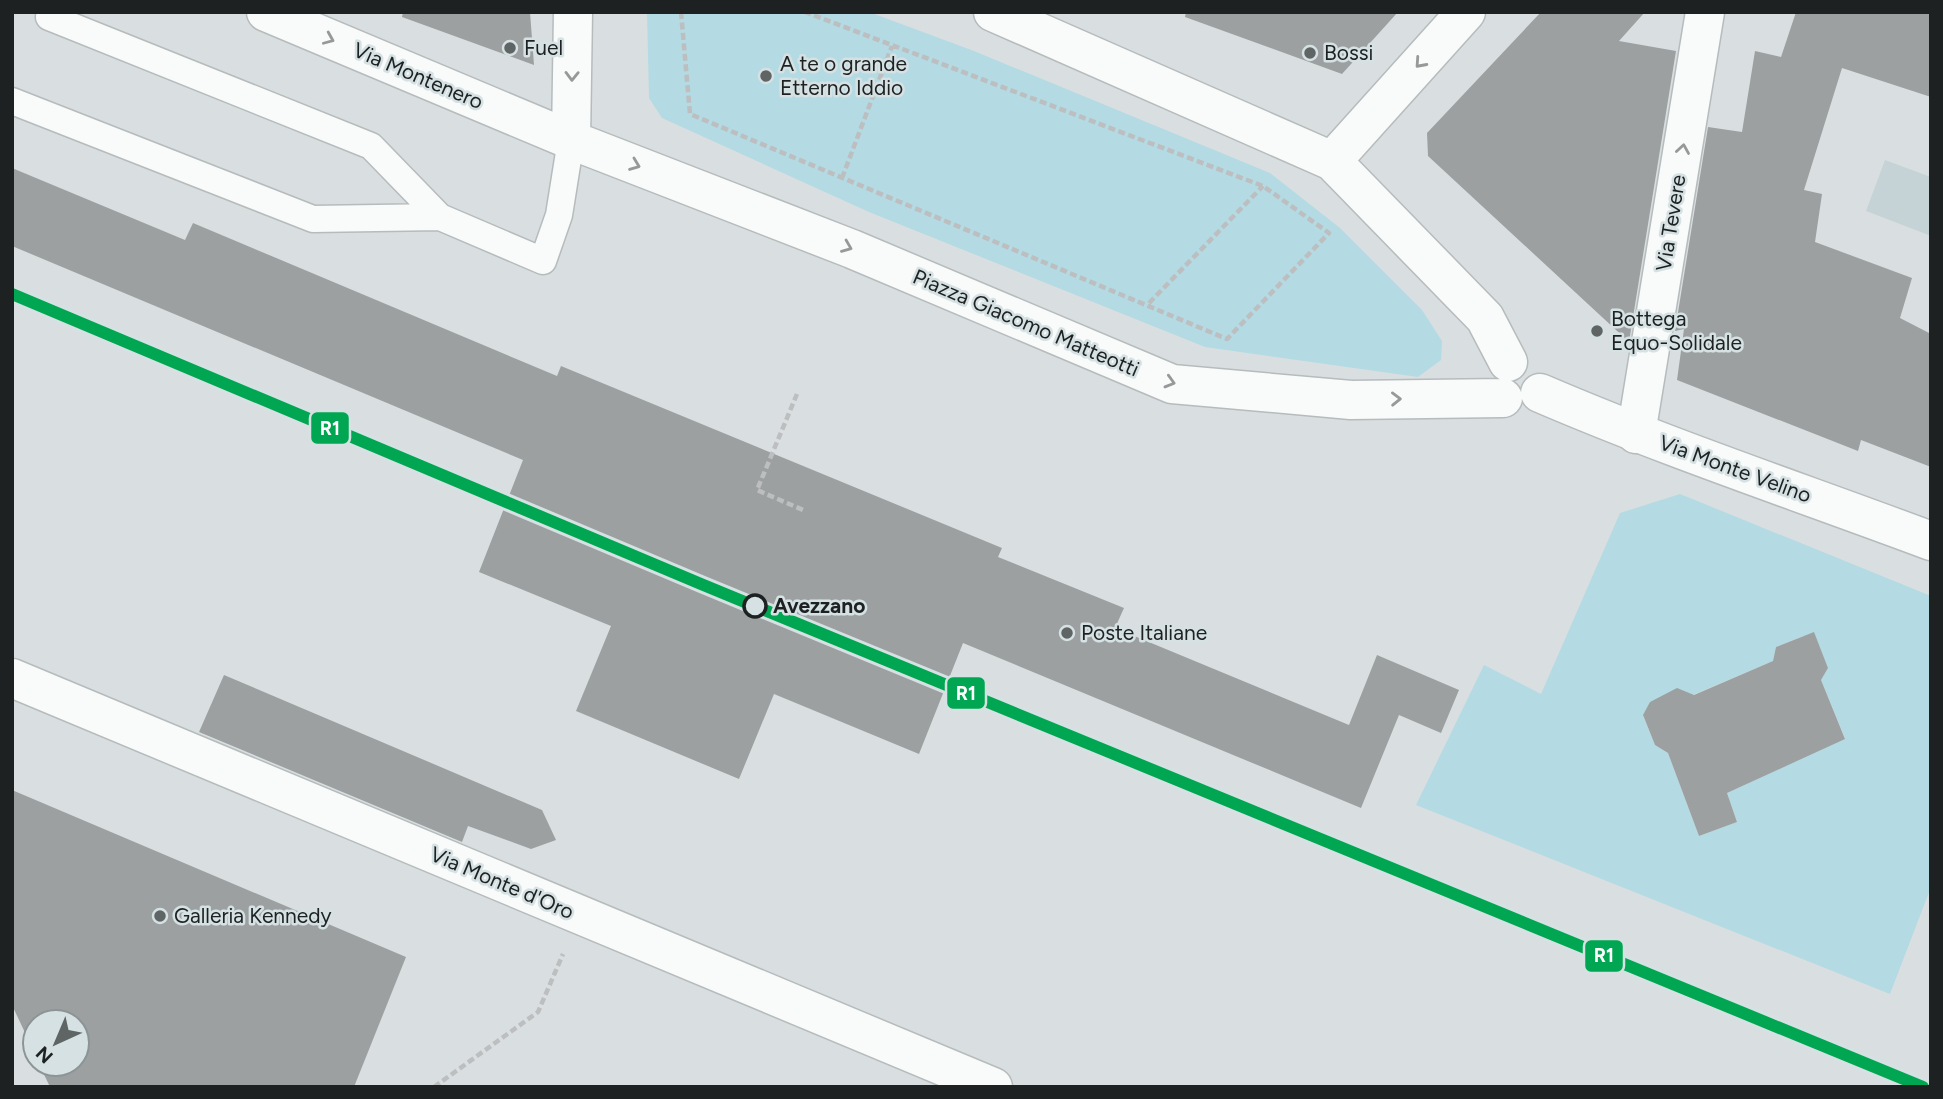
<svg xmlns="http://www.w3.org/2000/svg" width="1943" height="1099" viewBox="0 0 1943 1099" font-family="Figtree,sans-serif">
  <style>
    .built { fill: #c6d3d6 }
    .green { fill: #b4dae3; fill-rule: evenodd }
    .building { fill: #9ca0a1 }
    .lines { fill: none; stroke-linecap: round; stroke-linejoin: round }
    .service-casing { stroke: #b6bbbc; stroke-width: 29 }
    .minor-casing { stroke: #b6bbbc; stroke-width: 41 }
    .tertiary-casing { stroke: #b6bbbc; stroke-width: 41 }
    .path { stroke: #bcbebf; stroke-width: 4.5; stroke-dasharray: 7 3.5; stroke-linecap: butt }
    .service { stroke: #f9fafa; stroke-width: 26 }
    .minor { stroke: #f9fafa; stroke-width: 38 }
    .tertiary { stroke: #f9fafa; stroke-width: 38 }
    .rail-1-casing { stroke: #d6e1e3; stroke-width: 18 }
    .rail-1 { stroke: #00a651; stroke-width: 12 }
    .oneway { stroke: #969899 }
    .poi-dot { fill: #5f6464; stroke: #d6e1e3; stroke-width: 2.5 }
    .stop-dot { fill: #d6e1e3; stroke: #1d2122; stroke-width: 3.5 }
    .labels { text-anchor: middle; stroke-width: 5; stroke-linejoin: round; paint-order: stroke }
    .poi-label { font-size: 21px; fill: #1d2122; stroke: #d6e1e3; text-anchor: start }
    .street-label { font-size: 21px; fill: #1d2122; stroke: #d6e1e3 }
    .stop-label { font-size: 21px; font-weight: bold; fill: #1d2122; stroke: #d6e1e3; text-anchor: start }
    .line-badge { stroke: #d6e1e3; stroke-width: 2.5 }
    .badge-label { font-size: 19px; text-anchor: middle; font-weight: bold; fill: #fff }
  </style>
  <rect width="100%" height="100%" fill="#d9dfe0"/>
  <path class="built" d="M1885,160L1931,177V236L1866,211Z"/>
  <path class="green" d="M647,12H869L974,51L1270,173L1340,228L1422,310L1442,341L1441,360L1418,377L1205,347L869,212L662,118L649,98Z
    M1680,494L1931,596V887L1890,994L1416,805L1484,665L1541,694L1620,513ZM1803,636L1817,640L1828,668L1821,680L1845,738L1727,793L1737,822L1699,836L1668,753L1655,745L1643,716L1773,661L1776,647Z"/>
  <path class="building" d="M403,12H530L534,65L402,17Z
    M1186,12H1398L1342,74L1185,17Z
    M1541,12H1645L1619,41L1676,51L1629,342L1428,156L1427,133Z
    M1796,12H1931V97L1842,68L1804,190L1822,194L1815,242L1912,278L1900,318L1931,334V467L1861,440L1858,451L1677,380L1684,329L1675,331L1708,127L1742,132L1755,51L1781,57Z
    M12,168L185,240L193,223L557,376L561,366L1002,548L998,557L1124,608L1115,628L1349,725L1377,655L1459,690L1441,733L1399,715L1361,808L963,643L919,754L774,694L739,779L576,711L611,626L479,572L523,460L12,246Z
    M1814,632L1828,668L1821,680L1845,739L1727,793L1737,822L1699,836L1668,753L1655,745L1643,715L1650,702L1677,688L1694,695L1773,661L1776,647Z
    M224,675L542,810L556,840L531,849L468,826L462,842L199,732Z
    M12,790L406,957L354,1087H50L39,1064H77V1022H35V1054L12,1005Z"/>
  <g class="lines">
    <defs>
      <path id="service" d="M49,17L371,146L440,217L543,261L559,215L571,140
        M12,101L313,219L440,217"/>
      <path id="minor" d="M266,12L571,140
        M1332,161L1466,12
        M1636,434L1705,12
        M12,678L993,1087"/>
      <path id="tertiary" d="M573,12L571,140L852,249L1172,384L1351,400L1503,398
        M993,12L1332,161L1485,318L1508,362
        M1540,393C1668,448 1800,492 1931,541"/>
    </defs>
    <use href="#service" class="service-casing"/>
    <use href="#minor" class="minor-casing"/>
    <use href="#tertiary" class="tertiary-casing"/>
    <path class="path" d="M681,12L690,114L1227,339L1329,233L1263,186L805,12
      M842,178L892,46
      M1149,303L1263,186
      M797,394L757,490L803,510
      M434,1087L538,1012L563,954"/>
    <use href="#service" class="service"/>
    <use href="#minor" class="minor"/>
    <use href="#tertiary" class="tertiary"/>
    <defs>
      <path id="rail-1" d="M12,294L701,584L1923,1087"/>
    </defs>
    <use href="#rail-1" class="rail-1-casing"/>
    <use href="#rail-1" class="rail-1"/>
  </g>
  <defs><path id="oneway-chevron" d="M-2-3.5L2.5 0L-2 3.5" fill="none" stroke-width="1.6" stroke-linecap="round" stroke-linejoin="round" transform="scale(1.75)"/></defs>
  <g class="oneway">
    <use href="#oneway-chevron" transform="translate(329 39) rotate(23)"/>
    <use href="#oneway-chevron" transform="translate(1420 63) rotate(132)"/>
    <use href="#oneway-chevron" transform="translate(572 76) rotate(91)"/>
    <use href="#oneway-chevron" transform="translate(1683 149) rotate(-81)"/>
    <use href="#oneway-chevron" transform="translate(635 165) rotate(21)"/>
    <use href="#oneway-chevron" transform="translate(847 247) rotate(22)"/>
    <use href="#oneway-chevron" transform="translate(1170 382) rotate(16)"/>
    <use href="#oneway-chevron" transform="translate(1396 399) rotate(-1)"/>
  </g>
  <g class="poi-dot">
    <circle cx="510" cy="48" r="7"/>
    <circle cx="1310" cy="53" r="7"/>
    <circle cx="766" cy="76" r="7"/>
    <circle cx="1597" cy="331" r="7"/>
    <circle cx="1067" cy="633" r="7"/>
    <circle cx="160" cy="916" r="7"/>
  </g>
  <circle class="stop-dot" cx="755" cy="606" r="11"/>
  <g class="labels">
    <g class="poi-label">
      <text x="524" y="55">Fuel</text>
      <text x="1324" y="60">Bossi</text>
      <text x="780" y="71">A te o grande<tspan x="780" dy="24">Etterno Iddio</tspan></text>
      <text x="1611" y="326">Bottega<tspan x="1611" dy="24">Equo-Solidale</tspan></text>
      <text x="1081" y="640">Poste Italiane</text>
      <text x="174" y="923">Galleria Kennedy</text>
    </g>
    <g class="street-label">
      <text transform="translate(418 76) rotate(23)" y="7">Via Montenero</text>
      <text transform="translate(1671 223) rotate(-81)" y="7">Via Tevere</text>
      <text transform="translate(1026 323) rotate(23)" y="7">Piazza Giacomo Matteotti</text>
      <text transform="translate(1735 469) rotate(20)" y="7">Via Monte Velino</text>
      <text transform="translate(502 883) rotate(23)" y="7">Via Monte d'Oro</text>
    </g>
    <g class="stop-label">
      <text x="773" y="613">Avezzano</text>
    </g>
  </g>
  <g class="line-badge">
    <rect x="310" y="411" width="40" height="34" rx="7" fill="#00a651"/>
    <rect x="946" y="676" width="40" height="34" rx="7" fill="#00a651"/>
    <rect x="1584" y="939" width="40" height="34" rx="7" fill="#00a651"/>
  </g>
  <g class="badge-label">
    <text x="330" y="435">R1</text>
    <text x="966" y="700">R1</text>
    <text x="1604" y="962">R1</text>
  </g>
  <rect width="1943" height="1099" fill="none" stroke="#1d2122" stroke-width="28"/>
  <g transform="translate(56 1043) rotate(224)"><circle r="33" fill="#d6e1e3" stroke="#8c9496" stroke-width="2"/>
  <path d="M0-5L12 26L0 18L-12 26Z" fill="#5f6464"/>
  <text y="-10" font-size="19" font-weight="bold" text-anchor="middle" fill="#1d2122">N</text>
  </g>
</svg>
